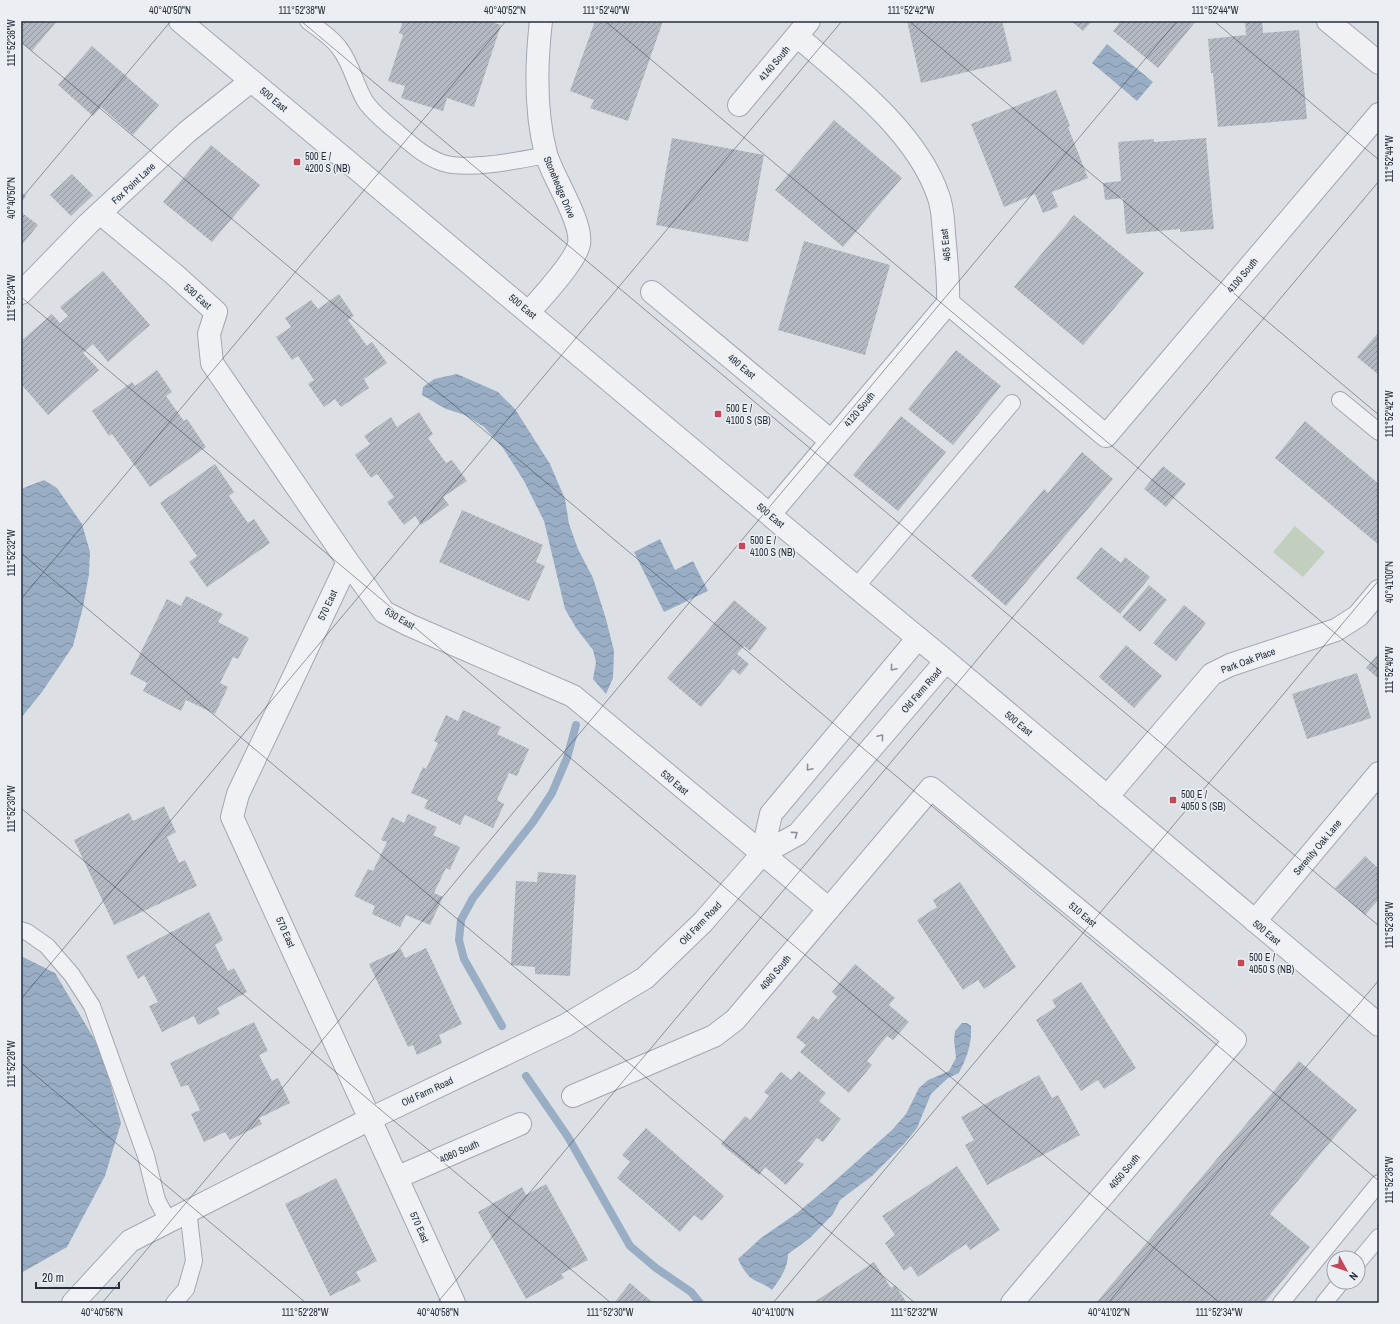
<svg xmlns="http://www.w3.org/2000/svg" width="1400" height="1324" viewBox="0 0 1400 1324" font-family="'Archivo Narrow',sans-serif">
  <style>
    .park { fill: #c2cfbe }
    .water { fill: url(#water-waves) }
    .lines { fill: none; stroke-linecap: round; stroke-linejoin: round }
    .stream { stroke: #99aec4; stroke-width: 8 }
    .building { fill: url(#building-hatch) }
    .service-casing { stroke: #a2a7af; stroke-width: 18 }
    .minor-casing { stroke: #a2a7af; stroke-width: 24 }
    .tertiary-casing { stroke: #a2a7af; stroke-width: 24 }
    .service { stroke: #eff1f4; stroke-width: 16 }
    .minor { stroke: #eff1f4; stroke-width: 22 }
    .tertiary { stroke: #eff1f4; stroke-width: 22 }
    .oneway { stroke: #8b9098 }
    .ticks { fill: none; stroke: #272e3b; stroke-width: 1; stroke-opacity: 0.45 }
    .poi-dot { fill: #c5475a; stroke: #ebeff3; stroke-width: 1.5 }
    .labels { text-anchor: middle; stroke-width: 3; stroke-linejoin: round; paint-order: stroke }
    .street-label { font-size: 10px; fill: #272e3b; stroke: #ebeff3 }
    .poi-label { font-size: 10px; fill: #272e3b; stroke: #ebeff3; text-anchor: start }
    .neatline { fill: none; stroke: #272e3b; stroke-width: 1.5 }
    .ticks-label { font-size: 10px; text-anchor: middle; fill: #272e3b }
  </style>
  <defs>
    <pattern id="water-waves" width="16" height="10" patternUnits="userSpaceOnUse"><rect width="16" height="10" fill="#99aec4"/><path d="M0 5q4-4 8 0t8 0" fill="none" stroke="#7d8ea0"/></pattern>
    <pattern id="building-hatch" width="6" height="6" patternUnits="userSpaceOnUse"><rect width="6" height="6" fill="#b4b9c2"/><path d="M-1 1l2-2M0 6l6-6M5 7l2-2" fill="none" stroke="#92979f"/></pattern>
  </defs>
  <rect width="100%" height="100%" fill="#dce0e5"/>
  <path class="park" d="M1295,526L1325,552L1303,577L1273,552Z"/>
  <path class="water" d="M1107,44L1153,82L1137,101L1092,63Z
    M457,374L498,392L515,409L550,464L565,499L569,524L578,549L593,578L606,619L614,651L613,678L606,694L593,679L596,662L593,650L576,628L565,609L544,521L524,481L503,448L484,427L465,415L446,409L422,395L423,387L434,379Z
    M44,480L57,488L82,524L90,552L89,574L83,607L73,646L42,692L21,718V489Z
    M660,539L675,570L693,561L708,591L664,612L634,552Z
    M21,956L55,973L102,1052L121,1123L105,1176L67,1247L21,1273Z
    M962,1023H967L971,1026C972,1044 967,1057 959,1073L948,1078L931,1094L917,1128L904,1144L872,1176L840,1200L833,1214L810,1238L788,1254C788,1268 780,1279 772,1290C766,1285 762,1284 756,1281C747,1277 742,1267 738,1259L761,1238L797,1213L828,1187L892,1130L906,1114L919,1088L928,1080L949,1071L956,1058L954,1040L955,1031Z"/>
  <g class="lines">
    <path class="stream" d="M502,1026L464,959L459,940L461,920L473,898L533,822L552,793L567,758L576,725
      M526,1076L568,1137L630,1246L656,1268L691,1292L700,1303"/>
  </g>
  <path class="building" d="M21,21H57L32,51L21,42Z
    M403,21H489L501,25L474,107L447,98L443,111L401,98L405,86L388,81L403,35L399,33Z
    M595,21H663L628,121L590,108L594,100L570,91Z
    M907,21H1002L1012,61L921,83Z
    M1071,21H1092L1083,31Z
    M1121,21H1196L1158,68L1113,31Z
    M1245,21H1262L1263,33L1299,30L1307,119L1218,127L1213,73H1211L1208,39L1246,35Z
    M92,46L159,105L133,135L101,107L93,116L58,85Z
    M1056,90L1070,126L1068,127L1088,178L1052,192L1058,207L1043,213L1035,194L1004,207L971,124Z
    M834,120L902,178L843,247L775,190Z
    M672,138L764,155L748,242L656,225Z
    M1206,138L1214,229L1180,232V229L1126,234L1123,198L1105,200L1103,183L1121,181L1118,142L1154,139V142Z
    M211,145L260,185L212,242L163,202Z
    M72,174L93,195L71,216L50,195Z
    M21,192L26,196L21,202Z
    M21,212L38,225L21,246Z
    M1074,215L1144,273L1083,345L1014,287Z
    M804,241L890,265L865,355L778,330Z
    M103,271L150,325L108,362L93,344L83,353L99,370L48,415L21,384V341L52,314L60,323L68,316L60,307Z
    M339,294L354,316L348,320L367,346L372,342L387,363L364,379L369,388L341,407L335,399L324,407L308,384L314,380L298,356L292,360L276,337L291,327L285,318L311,300L318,309Z
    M1379,332V375L1357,357Z
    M956,350L1001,386L953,445L908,409Z
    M157,370L172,392L166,396L184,421L187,419L206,447L150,487L112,434L109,436L92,411L132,382L135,386Z
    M419,412L433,434L428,438L446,463L452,460L467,481L443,497L449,505L421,525L415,516L404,525L387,502L394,497L377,474L371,478L355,455L370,444L364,436L391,417L397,427Z
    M901,416L946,452L898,511L853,475Z
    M1305,421L1379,484V545L1275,458Z
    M1082,452L1113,479L1006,606L971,576L1044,489L1048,493Z
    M215,464L234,492L229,496L248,523L254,519L270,543L207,587L189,562L197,556L160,503Z
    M1163,466L1186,484L1166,507L1144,489Z
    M462,510L543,545L536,562L545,566L529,601L439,562Z
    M1101,547L1121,563L1125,557L1150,577L1120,614L1076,578Z
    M1149,585L1167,600L1140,632L1122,617Z
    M186,596L223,614L218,622L249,638L238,659L233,657L220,683L228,687L215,714L186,700L181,711L143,691L147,683L130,674L167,599L181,606Z
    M734,600L767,628L750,651L744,646L737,654L749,664L740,675L733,669L701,707L667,678Z
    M1184,605L1206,623L1176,661L1153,643Z
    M1126,645L1162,676L1134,708L1099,677Z
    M1379,653V679L1366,668Z
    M1357,673L1371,718L1307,739L1292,694Z
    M463,710L501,727L497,734L529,749L517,776L509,773L497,800L504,804L493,828L465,815L460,825L424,808L428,800L411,793L423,767L426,769L438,743L434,741L446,715L458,721Z
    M164,806L176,832L167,837L179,863L185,860L197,886L114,925L74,840L129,813L133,821Z
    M408,814L437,827L433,835L460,847L450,870L446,868L434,893L443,897L430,925L406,915L400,927L372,914L375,906L354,896L368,869L373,871L387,842L381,840L392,817L404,823Z
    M1365,856L1379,869V899L1365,915L1335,888Z
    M538,872L576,875L570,976L535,974V967L511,965L516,881L537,882Z
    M960,882L1016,967L984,989L978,980L963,990L917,920L937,907L933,900Z
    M209,912L223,940L215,945L228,971L234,968L247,992L217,1008L220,1014L198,1025L194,1016L162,1032L149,1006L158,1002L144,975L138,979L126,956Z
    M426,948L462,1024L439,1035L442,1043L417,1055L413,1045L408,1047L369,964L401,949L405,958Z
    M855,964L895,998L889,1005L909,1022L893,1040L887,1036L867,1061L872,1065L849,1093L800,1052L806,1045L796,1037L813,1016L818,1020L837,997L832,992Z
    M1081,982L1136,1068L1104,1089L1098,1080L1081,1091L1036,1020L1056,1007L1052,1000Z
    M254,1022L268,1051L259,1055L272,1081L278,1078L290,1103L259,1118L262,1124L230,1140L225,1132L204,1142L191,1114L200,1110L188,1085L181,1087L170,1063Z
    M1299,1061L1357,1110L1270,1214L1310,1247L1264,1303H1096Z
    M799,1071L826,1093L819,1101L841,1119L823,1142L817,1138L798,1161L804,1164L786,1185L765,1167L759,1175L721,1144L745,1116L750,1120L769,1096L764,1092L781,1072L791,1080Z
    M1039,1075L1052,1098L1058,1095L1080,1135L987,1185L965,1145L974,1140L961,1117Z
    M646,1128L724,1196L702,1221L694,1215L680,1232L617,1178L630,1162L622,1155Z
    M957,1166L1000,1230L970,1250L966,1244L918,1277L911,1266L904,1271L885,1243L895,1235L882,1216Z
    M336,1178L377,1261L356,1272L361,1281L330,1296L285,1204Z
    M546,1184L588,1260L561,1274L564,1278L526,1299L478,1212L522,1187L526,1195Z
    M874,1262L891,1288L895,1285L907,1303H813Z
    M630,1283L651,1301L649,1303H614Z"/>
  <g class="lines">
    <defs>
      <path id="service" d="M308,21C318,29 333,38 340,49C352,65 355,84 365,101C373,113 387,124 398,133C412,145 425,157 443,163C468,171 520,160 546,155
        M1340,400L1379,432
        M856,587L1012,403
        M21,930L27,932L47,946L72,975L92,1006L146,1156L157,1200L168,1221
        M1358,1262L1379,1237
        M174,1303L186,1289L194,1261L188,1210
        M1281,1303L1379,1183
        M1324,1303L1341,1282"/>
      <path id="minor" d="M1328,21L1379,63
        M797,36C847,79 916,131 938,195C943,207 943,221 944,234C946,257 949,280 948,303L1106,436L1379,114
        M739,105L809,21
        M100,213L175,275L216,312L209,334L212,363L348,562L384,612L409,625L573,696L829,909
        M652,292L831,441
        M21,293L88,224L187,132L251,81
        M529,312C542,297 576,261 579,244C583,222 552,176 546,154C535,112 536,64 541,21
        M770,514L948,303
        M348,562L238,794L232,817L454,1303
        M1107,797L1212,674L1230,665L1336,630L1358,616L1379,591
        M762,854L771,814L918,638
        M1255,921L1379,773
        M573,1096L714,1036L735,1020L931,788L1235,1040L1012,1303
        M398,1177L520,1124
        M73,1303L130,1241L370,1119L566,1025L645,978L703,922L762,854L798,834L946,661"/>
      <path id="tertiary" d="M180,21L856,587L946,661L1379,1025"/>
    </defs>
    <use href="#service" class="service-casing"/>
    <use href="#minor" class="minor-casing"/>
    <use href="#tertiary" class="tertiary-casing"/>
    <use href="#service" class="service"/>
    <use href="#minor" class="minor"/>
    <use href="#tertiary" class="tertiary"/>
  </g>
  <defs><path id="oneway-chevron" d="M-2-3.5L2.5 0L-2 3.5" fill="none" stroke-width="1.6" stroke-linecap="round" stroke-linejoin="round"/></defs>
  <g class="oneway">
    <use href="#oneway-chevron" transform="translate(893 668) rotate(130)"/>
    <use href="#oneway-chevron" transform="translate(881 737) rotate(-50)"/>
    <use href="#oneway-chevron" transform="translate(809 768) rotate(130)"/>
    <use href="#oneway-chevron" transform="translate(795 834) rotate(-36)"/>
  </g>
  <path class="ticks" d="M301,21L1379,926M605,21L1379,670M909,21L1379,415M1214,21L1379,160M21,42L1379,1181M21,199L171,21M21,297L1220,1303M21,553L915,1303M21,599L506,21M21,808L611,1303M21,999L842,21M21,1063L306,1303M102,1303L1177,21M437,1303L1379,181M773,1303L1379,580M1108,1303L1379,980"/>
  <g class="poi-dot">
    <rect x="293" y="158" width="8" height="8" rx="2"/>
    <rect x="714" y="410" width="8" height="8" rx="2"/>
    <rect x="738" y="542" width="8" height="8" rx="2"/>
    <rect x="1169" y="796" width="8" height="8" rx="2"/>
    <rect x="1237" y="959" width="8" height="8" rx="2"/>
  </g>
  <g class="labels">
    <g class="street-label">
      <text transform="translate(774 63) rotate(-50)" y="4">4140 South</text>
      <text transform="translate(274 99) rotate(40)" y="4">500 East</text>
      <text transform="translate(133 183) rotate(-43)" y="4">Fox Point Lane</text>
      <text transform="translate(560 187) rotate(67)" y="4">Stonehedge Drive</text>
      <text transform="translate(945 245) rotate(-96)" y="4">465 East</text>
      <text transform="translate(1242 275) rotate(-50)" y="4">4100 South</text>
      <text transform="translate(198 296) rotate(42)" y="4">530 East</text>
      <text transform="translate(523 306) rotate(40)" y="4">500 East</text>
      <text transform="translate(742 366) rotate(40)" y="4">490 East</text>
      <text transform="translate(859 409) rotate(-50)" y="4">4120 South</text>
      <text transform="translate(771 515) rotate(40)" y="4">500 East</text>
      <text transform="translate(327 605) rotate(-65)" y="4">570 East</text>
      <text transform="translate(400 618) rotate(30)" y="4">530 East</text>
      <text transform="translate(1248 660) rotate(-20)" y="4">Park Oak Place</text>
      <text transform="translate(921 690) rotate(-49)" y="4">Old Farm Road</text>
      <text transform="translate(1019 723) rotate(40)" y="4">500 East</text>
      <text transform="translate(675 782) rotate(40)" y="4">530 East</text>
      <text transform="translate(1317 847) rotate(-50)" y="4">Serenity Oak Lane</text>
      <text transform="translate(1083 914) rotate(40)" y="4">510 East</text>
      <text transform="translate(700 923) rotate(-46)" y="4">Old Farm Road</text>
      <text transform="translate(286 932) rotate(66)" y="4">570 East</text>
      <text transform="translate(1267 932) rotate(40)" y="4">500 East</text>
      <text transform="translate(775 972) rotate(-50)" y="4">4080 South</text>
      <text transform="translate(427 1091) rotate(-25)" y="4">Old Farm Road</text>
      <text transform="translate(459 1151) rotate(-24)" y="4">4080 South</text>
      <text transform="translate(1124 1171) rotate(-50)" y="4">4050 South</text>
      <text transform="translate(420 1227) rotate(66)" y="4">570 East</text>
    </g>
    <g class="poi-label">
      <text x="305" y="160">500 E /<tspan x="305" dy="12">4200 S (NB)</tspan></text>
      <text x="726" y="412">500 E /<tspan x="726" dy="12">4100 S (SB)</tspan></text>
      <text x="750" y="544">500 E /<tspan x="750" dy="12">4100 S (NB)</tspan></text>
      <text x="1181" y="798">500 E /<tspan x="1181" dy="12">4050 S (SB)</tspan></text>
      <text x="1249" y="961">500 E /<tspan x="1249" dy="12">4050 S (NB)</tspan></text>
    </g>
  </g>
  <rect width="1400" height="1324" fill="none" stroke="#ebeff3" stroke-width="44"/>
  <g transform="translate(1346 1270) rotate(130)"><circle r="19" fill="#ebeff3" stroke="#9da2a9"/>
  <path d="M0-3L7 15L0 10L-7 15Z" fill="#c5475a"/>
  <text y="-6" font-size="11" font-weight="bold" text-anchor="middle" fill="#272e3b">N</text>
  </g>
  <path d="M36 1282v6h83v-6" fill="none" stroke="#272e3b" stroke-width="2"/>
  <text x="42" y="1282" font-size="12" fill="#272e3b" stroke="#ebeff3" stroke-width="3" paint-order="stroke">20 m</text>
  <rect x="22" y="22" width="1356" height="1280" class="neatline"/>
  <g class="ticks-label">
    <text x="170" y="14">40°40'50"N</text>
    <text x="302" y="14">111°52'38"W</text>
    <text x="505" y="14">40°40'52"N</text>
    <text x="606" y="14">111°52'40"W</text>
    <text x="911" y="14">111°52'42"W</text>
    <text x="1215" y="14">111°52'44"W</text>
    <text transform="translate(11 43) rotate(-90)" y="4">111°52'36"W</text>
    <text transform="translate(1389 159) rotate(-90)" y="4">111°52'44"W</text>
    <text transform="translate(11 198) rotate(-90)" y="4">40°40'50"N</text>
    <text transform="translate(11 298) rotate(-90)" y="4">111°52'34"W</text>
    <text transform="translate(1389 414) rotate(-90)" y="4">111°52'42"W</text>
    <text transform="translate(11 553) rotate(-90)" y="4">111°52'32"W</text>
    <text transform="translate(1389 582) rotate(-90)" y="4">40°41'00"N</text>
    <text transform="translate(1389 670) rotate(-90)" y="4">111°52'40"W</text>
    <text transform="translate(11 809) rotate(-90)" y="4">111°52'30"W</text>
    <text transform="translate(1389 925) rotate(-90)" y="4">111°52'38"W</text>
    <text transform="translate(11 1064) rotate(-90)" y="4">111°52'28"W</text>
    <text transform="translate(1389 1180) rotate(-90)" y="4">111°52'36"W</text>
    <text x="102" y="1316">40°40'56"N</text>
    <text x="305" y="1316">111°52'28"W</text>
    <text x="438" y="1316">40°40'58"N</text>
    <text x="610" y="1316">111°52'30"W</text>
    <text x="773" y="1316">40°41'00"N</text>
    <text x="914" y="1316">111°52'32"W</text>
    <text x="1109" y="1316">40°41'02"N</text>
    <text x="1219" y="1316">111°52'34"W</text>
  </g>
</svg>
